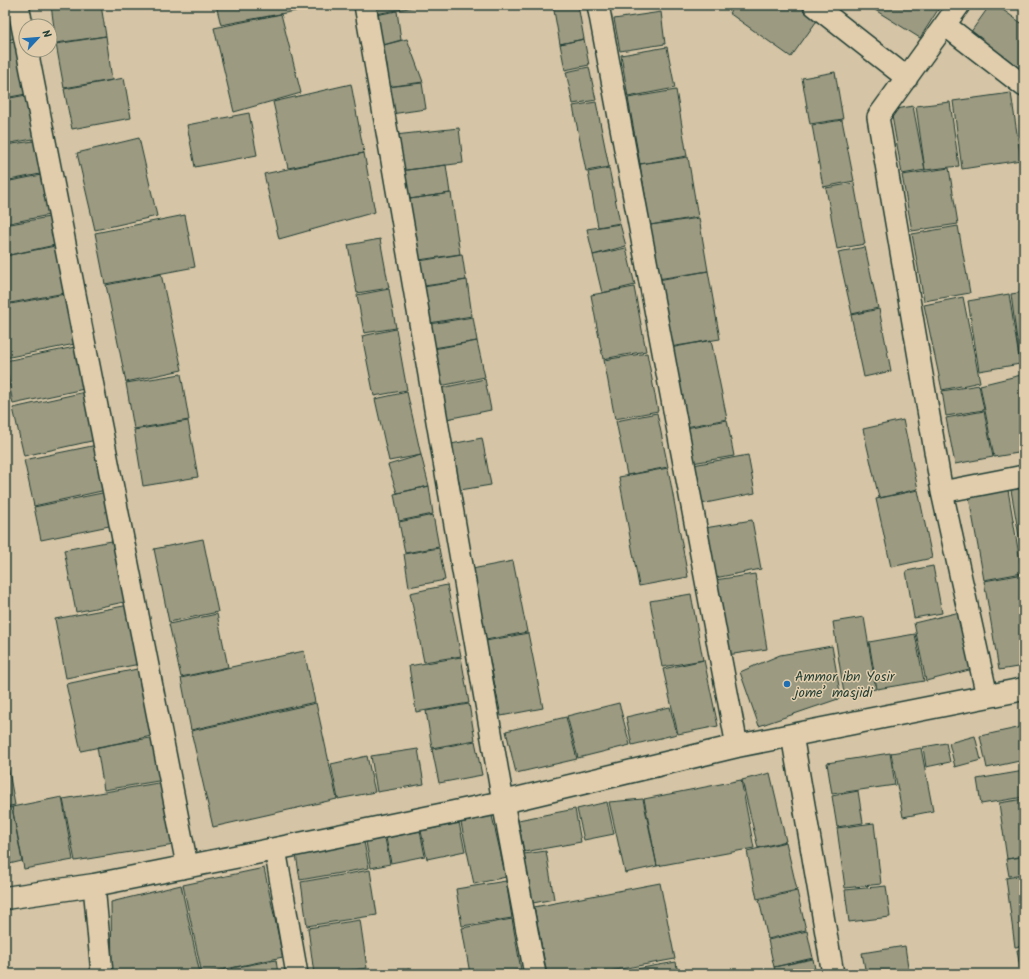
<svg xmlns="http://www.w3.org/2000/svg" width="1029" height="979" viewBox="0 0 1029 979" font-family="Kalam,sans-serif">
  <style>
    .building { fill: #9c9a81; stroke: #1f3d34 }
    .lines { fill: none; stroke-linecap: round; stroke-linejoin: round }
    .street-casing { stroke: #1f3d34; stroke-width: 24 }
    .secondary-casing { stroke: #1f3d34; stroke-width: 25 }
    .street { stroke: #e1cdac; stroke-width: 21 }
    .secondary { stroke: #e1cdac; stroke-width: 22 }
    .poi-dot { fill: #1f6fb2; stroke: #e1cdac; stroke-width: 1.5 }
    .labels { text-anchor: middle; stroke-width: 3; stroke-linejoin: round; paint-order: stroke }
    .poi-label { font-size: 14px; fill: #1f3d34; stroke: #e1cdac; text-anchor: start }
  </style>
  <rect width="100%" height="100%" fill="#d5c4a5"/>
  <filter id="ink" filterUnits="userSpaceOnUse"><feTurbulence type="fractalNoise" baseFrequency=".025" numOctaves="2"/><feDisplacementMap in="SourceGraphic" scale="8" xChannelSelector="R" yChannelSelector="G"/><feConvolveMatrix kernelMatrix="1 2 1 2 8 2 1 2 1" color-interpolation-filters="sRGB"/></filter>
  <g filter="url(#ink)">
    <path class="building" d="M5,5H8L15,38L5,41Z
      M51,5H101L106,36L56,43Z
      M216,5H328L221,25Z
      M368,5H425L370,15Z
      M553,5H578L584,39L560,44Z
      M735,5H806L821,15L791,57L729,13Z
      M867,5H941L920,38Z
      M990,5H996L1024,25V73L1023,75L968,36Z
      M397,11L401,40L376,47L370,16Z
      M661,12L665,44L620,51L614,19Z
      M281,14L301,93L234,112L214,28Z
      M106,36L112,80L64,88L56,44Z
      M407,39L423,82L387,87L376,47Z
      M584,39L589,65L565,70L560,44Z
      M15,41L26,94L5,98V43Z
      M667,47L675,88L628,97L621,55Z
      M589,67L596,100L573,104L566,72Z
      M835,72L843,119L810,124L802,78Z
      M124,78L131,118L72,129L64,89Z
      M422,83L426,109L391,114L387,87Z
      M351,84L364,153L288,168L273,102Z
      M676,90L687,156L640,164L628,98Z
      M1011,93L1021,160L962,169L953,101Z
      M26,95L33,139L5,144V99Z
      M596,102L609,167L586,171L573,106Z
      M950,102L959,166L925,170L916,106Z
      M913,106L925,170L902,174L891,110Z
      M249,113L257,155L195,167L187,125Z
      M842,120L854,181L823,187L812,125Z
      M459,128L463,163L399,171L395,135Z
      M139,138L157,216L95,230L77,153Z
      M34,141L40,174L5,181V145Z
      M364,153L375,212L279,239L264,174Z
      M688,157L698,217L650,225L640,164Z
      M446,165L450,193L403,200L399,171Z
      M609,168L620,223L598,227L588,172Z
      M949,168L958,224L912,231L902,175Z
      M41,175L49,215L5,224V182Z
      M854,183L865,244L837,249L826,188Z
      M451,193L460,254L412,261L403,200Z
      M185,215L195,267L105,284L95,233Z
      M49,217L55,245L5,256V225Z
      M699,218L708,271L658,279L650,225Z
      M620,224L626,246L593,255L587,229Z
      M958,226L970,293L924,301L912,234Z
      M380,239L389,288L357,293L348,245Z
      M55,246L65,293L5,304V256Z
      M865,247L878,308L852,314L838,252Z
      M626,248L635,285L602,293L593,255Z
      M462,254L466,280L417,287L413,262Z
      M708,271L720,339L670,347L658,280Z
      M161,274L182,370L126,382L106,285Z
      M467,280L472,316L423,324L417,288Z
      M634,287L646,351L603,359L591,295Z
      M389,289L396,328L364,333L357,295Z
      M1024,292V363L1020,364L1011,294Z
      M65,294L75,344L5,358V305Z
      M1009,294L1020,364L979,371L968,301Z
      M963,297L980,382L942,390L924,305Z
      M879,309L891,371L864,377L851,315Z
      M473,317L477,341L427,349L423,325Z
      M396,329L407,390L374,396L362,336Z
      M711,340L727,419L686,427L670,348Z
      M477,341L485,377L435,387L428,350Z
      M75,347L84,389L13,404L5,361Z
      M647,353L658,411L615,419L604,360Z
      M181,374L189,420L134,429L126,383Z
      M1021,375L1024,387V452L994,457L980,385Z
      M485,379L491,410L442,420L436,389Z
      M979,385L984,410L946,416L942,391Z
      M85,392L96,440L24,456L13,408Z
      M407,392L421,455L389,461L375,399Z
      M984,411L993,457L955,464L946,418Z
      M657,413L668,467L627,475L616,421Z
      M727,420L734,456L692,463L686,428Z
      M903,420L918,489L879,498L863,429Z
      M188,421L198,477L143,486L134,430Z
      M482,438L491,485L454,491L446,445Z
      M97,445L106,490L34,506L24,460Z
      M421,455L429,486L397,493L388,465Z
      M748,455L755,493L701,504L693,465Z
      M668,468L688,577L639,586L619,477Z
      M429,486L433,514L399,521L394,494Z
      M1024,488V565L1011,490Z
      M918,490L932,558L891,567L876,499Z
      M1008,490L1022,573L984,580L969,497Z
      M107,492L114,525L41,540L34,507Z
      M433,515L439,547L405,553L399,522Z
      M752,520L761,569L715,578L705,528Z
      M203,539L218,612L169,622L154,549Z
      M117,540L129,601L76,612L64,550Z
      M439,548L445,580L409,587L404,554Z
      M513,561L527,632L486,640L472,569Z
      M933,566L942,613L914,618L906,571Z
      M755,574L767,649L727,655L715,580Z
      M1024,574V666L999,670L984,581Z
      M447,585L461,656L424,662L410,593Z
      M691,594L703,660L662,667L650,601Z
      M129,605L140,664L66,678L55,619Z
      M960,612L973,669L926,681L914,623Z
      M217,614L228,667L181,677L169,624Z
      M864,617L876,689L844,694L833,622Z
      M528,633L543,708L501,716L486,641Z
      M915,634L924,681L877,689L869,642Z
      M832,646L841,698L759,726L740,672L780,655Z
      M304,651L315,702L191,730L181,678Z
      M461,657L469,703L416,712L409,666Z
      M704,660L718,726L678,734L663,669Z
      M142,668L156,735L81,751L66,684Z
      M316,703L337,799L213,827L191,731Z
      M619,703L630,745L578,758L567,716Z
      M469,704L475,740L432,748L426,711Z
      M670,707L677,734L632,745L626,717Z
      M566,717L577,759L516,773L506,731Z
      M1022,727L1024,737V760L987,768L980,736Z
      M975,736L981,760L955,767L949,743Z
      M156,737L164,780L104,790L97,747Z
      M475,741L482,775L439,783L432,749Z
      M946,743L950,762L926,767L923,747Z
      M921,748L933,811L903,817L891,753Z
      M5,749L15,805L5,807Z
      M418,749L424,784L377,792L371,756Z
      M890,753L895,785L832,794L827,763Z
      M367,756L375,792L338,799L331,764Z
      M1024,771V797L981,804L977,779Z
      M770,773L786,841L758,848L742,780Z
      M741,780L754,848L657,866L644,799Z
      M164,782L174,845L75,861L63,799Z
      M858,791L863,823L837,827L832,796Z
      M62,797L73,860L24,869L12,807Z
      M643,799L657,866L625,873L609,802Z
      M1024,799V856L1007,859L999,803Z
      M607,802L614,834L584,840L577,809Z
      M12,807L22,861L5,865V808Z
      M575,809L581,842L524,852L518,820Z
      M492,816L506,877L474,884L461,823Z
      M459,823L465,851L427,859L421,831Z
      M874,823L881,884L845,888L837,828Z
      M420,831L425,856L391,863L386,838Z
      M385,838L390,864L371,868L366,842Z
      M364,842L369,868L300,880L296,854Z
      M786,842L797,890L757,899L747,851Z
      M546,851L554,899L533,903L524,854Z
      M1024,857V874L1009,876L1006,859Z
      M264,868L283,957L202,974L183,885Z
      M370,870L377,915L307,926L301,882Z
      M1024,875V946L1015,947L1006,878Z
      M506,881L512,918L462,926L456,889Z
      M660,883L675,959L594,974H547L534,907Z
      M181,885L200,974H112L111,902Z
      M886,886L890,917L849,922L845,890Z
      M797,891L806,930L768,939L759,900Z
      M512,919L521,970L497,974H470L462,928Z
      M360,920L367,968L324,974H314L308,928Z
      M807,931L813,958L774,967L768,940Z
      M905,946L909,974H866L862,953Z
      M1024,949V974H1021L1017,950Z
      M813,959L816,974H776L774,967Z
      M276,960L278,974H233L232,968Z
      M676,962L678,974H607Z
      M409,969L410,974H384Z"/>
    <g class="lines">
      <defs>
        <path id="street" d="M18,5L26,45
          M365,5L503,802L535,974
          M598,5L737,746
          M814,5L907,78
          M959,5L878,117L942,492L987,696
          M945,25L1024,86
          M27,50L187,865
          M942,492L1024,476
          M792,735L833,974
          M275,849L297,974
          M94,885L102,974"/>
        <path id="secondary" d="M5,898L94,885L275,849L503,802L737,746L1024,689"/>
      </defs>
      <use href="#street" class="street-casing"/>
      <use href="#secondary" class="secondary-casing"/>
      <use href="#street" class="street"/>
      <use href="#secondary" class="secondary"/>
    </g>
  </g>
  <circle class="poi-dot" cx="787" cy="684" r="4"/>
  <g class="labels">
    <g class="poi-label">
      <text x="795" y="681">Ammor ibn Yosir<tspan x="795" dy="16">jome’ masjidi</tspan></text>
    </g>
  </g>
  <rect width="1029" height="979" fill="none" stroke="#e1cdac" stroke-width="20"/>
  <rect x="10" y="10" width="1009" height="959" fill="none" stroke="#1f3d34" stroke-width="1.5" filter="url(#ink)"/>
  <g transform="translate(38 38) rotate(64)"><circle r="19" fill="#e1cdac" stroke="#93937c"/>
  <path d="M0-3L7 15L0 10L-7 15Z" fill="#1f6fb2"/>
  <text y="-6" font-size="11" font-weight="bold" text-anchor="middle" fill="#1f3d34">N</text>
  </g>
</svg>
